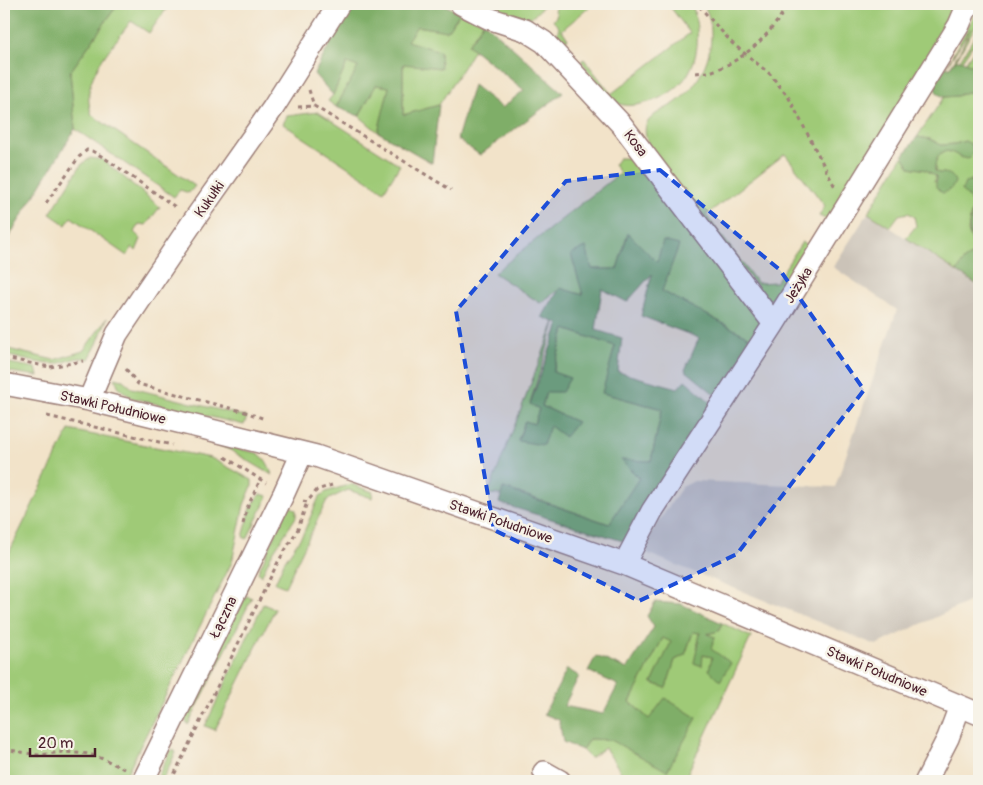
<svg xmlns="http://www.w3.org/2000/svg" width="983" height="785" viewBox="0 0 983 785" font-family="Pangolin,sans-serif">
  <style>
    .industrial { fill: #cbc3b8 }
    .green { fill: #9fca77; stroke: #747451 }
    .forest { fill: #7fae68; stroke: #64664a }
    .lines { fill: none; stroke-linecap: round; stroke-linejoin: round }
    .minor-casing { stroke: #9e817a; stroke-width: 24 }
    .path { stroke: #9e817a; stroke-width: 3; stroke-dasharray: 4 4; stroke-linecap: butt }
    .minor { stroke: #fff; stroke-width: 21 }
    .marked { fill: #1d4ed8; fill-opacity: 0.2; stroke: #1d4ed8; stroke-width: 4; stroke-dasharray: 10 6; stroke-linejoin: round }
    .labels { text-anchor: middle; stroke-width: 5; stroke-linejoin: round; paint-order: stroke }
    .street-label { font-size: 14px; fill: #4a1f2b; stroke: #f7f3e8 }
  </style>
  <rect width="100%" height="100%" fill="#f7f3e8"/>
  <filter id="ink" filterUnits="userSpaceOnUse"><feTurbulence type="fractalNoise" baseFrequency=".02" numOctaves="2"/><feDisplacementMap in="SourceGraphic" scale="10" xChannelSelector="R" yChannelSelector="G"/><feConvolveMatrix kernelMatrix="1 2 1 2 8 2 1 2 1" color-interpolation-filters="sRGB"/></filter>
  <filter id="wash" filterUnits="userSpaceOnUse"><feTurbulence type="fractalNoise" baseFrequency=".0096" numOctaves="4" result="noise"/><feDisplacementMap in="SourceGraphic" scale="20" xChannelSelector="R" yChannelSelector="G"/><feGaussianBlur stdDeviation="1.12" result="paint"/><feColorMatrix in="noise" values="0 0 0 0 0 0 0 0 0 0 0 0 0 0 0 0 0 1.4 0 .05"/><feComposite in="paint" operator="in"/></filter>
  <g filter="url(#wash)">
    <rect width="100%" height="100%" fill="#f2e3c9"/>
    <path class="industrial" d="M868,213L979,286V597L876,645L649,554L643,545L682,487L694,481L835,487L897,310L833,267Z"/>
    <path class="green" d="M118,4H170L149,33L131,21C112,48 78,79 92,115L195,186L189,193L180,190L174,197L75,129L70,72Z
      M482,4H545C540,9 534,17 527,20C512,25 493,11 482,4Z
      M558,4H593L562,30L568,39L564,41L557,34L559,27L553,21L557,15L555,10Z
      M668,4H692C705,46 696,88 649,102C638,105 626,108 615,102C603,95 590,72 581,61L584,59L611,94L690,33Z
      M703,4H963L830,221L819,216L825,206L785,154L706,215L757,283L776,282L802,242L807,245L783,282L780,293L771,300L766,299L648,146C647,139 643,130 647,123C653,113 666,109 675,103C701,85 717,50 709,18C708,13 705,8 703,4Z
      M978,4L979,38L972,47H970V49L962,61L960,60L978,31L976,25L956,60L950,67L959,53L971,28L946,67L975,14Z
      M460,13L484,22L468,45L474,50L439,105L403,115V63L440,68L406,41L417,26L447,31Z
      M979,42V68L965,63Z
      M347,63L359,67L336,107L328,101L333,95Z
      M376,85L390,87L378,132L359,116Z
      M966,92L979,94V177L965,183L967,196L971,200L973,208L970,217L968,231L974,246L972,255L964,260L957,272L906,238L916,226L914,216L908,213L899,215L890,227L868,213L903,156L910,167L926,170L936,176L934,182L944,173H939L935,171C934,162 938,153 947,151L955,153L962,158L965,141L955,144L941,145L930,139L917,137L944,97L957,96Z
      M318,112L400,165L384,191L283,124L287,116Z
      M90,158L103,160L160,207L146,225L139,224L134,232L141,239L136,251L132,247L127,256L71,217L66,225L50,214L81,165Z
      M619,158H633L650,168L760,317L754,340L662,291L657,263L628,234L617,269H592L583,295L560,289L540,303L494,273L620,173L614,165Z
      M558,314L530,403L539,409L534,424L525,421L518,440L550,426L576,422L542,406L546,392L570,379L553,373L565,329L615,346L603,393L662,409L651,461L609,524L504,488L501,495L488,494Z
      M107,318L97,344L89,359C75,355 68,363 54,364C38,364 20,358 4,355V348L54,360L83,351Z
      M4,362L36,368L38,376L4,371Z
      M115,378L123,380L132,388L247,417L244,425L132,398L119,388Z
      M69,430L211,458L252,480V486L244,505L232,562L123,781H4V563Z
      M216,444L257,453C266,458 269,465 272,475L230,450Z
      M351,484L373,492L372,498L348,490L327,500L285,587L275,583L284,562L303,534L319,497L326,492Z
      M260,494L268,496L247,539L243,537L251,508Z
      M289,505L296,510V517L272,554L261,576L258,572Z
      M247,596L252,598L188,725L185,719L245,597Z
      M263,604L275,609L215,730L205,726Z
      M722,623L751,637L684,781H627L605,748L590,758L582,750L589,739L611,740L649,719L630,702L663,637L672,642L652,683L666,687L675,660L685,655L693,632L700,633L702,655L713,657L720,680L706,634L719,631Z
      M173,750L176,752L162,781H156L170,751Z"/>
    <path class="forest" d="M4,4H118L70,72L75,129L4,245Z
      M351,4H443L460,13L447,31L417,26L407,41L440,51L441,68L403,64V115L439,105L432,163L378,132L389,87L376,85L359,116L336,107L358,67L347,63L333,95L314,74Z
      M484,22L563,93L480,155L457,139L473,85L502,108L524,90L468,45Z
      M956,60H960L979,68V94L966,92L957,96L944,97L938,94L935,89L938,76L946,67H950Z
      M917,137L930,139L941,145L955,144L965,141L971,144L975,152L968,159C960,158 955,153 947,151C938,153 934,162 935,171L939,173C947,173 952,173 955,182C952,188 949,192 942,193L936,187V176L926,170L910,167L903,156Z
      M979,177V211L977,219C982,229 980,245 975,255L979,266L978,285L957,272L964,260L972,255C976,241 968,240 969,228C969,219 975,209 971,202C969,196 964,195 962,190L965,183Z
      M628,233L657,262L663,241L679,245L662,291L754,340L718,397L685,370L699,338L641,316L652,274L627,302L602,289L596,330L622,338L618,372L678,388L685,380L714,405L626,542L499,503L503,488L609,524L639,478L621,460L651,461L662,409L602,393L615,346L565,329L553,372L570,378L562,392H546L542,406L577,422L565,437L550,426L543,445L518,441L525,421L534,424L539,409L530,404L559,324L542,317L560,288L583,295L571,254L586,247L592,269H617Z
      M655,602L681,604L722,623L719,631L707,634L715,637L711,649L731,663L720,681L709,670L712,657L703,655L702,666L694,663L700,633L693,632L685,655L675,660L666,688L652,683L671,642L663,638L630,702L649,719L665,698L697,718L667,771L611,740L589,739L582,750L563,742L559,720L544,714L567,669L579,676L564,706L603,714L618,685L588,671L596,656L627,669L654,627L647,616Z"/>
  </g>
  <g filter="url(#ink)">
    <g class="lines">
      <defs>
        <path id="minor" d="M461,4L488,18L525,30L544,42L622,125L774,324
          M4,384L89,400L316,456L624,564L979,714
          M89,400L117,334L194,220L273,108L339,4
          M624,564L652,511L774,324L959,25L968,4
          M544,772L560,781
          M143,781L284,493L302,453
          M926,781L948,738L960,706"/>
      </defs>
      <use href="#minor" class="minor-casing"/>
      <path class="path" d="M699,6L732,43L770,74L789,98L835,187
        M696,73C702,72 709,73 715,70C746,59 773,32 788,4
        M309,90L314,106
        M298,107L314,106L451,190
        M46,203L79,157L87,150L92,151L103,157L177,208
        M4,358L50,367
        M50,367L83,361
        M126,369L138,384L245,412L265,419
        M47,416L172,445
        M225,457L266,483
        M303,501L307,502L317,490L332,485
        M243,524L248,506L260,480
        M4,749L38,755L64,752L89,754L106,760L126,770
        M171,781L278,562L298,529L307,502"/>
      <use href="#minor" class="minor"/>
    </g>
  </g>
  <path class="marked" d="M660,170L780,270L864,390L737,554L639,601L494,530L456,311L566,181Z"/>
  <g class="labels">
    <g class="street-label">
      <text transform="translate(636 143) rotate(53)" y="5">Kosa</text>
      <text transform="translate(209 199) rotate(-55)" y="5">Kukułki</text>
      <text transform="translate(798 285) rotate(-58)" y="5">Jeżyka</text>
      <text transform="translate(113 407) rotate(13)" y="5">Stawki Południowe</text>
      <text transform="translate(501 521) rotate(19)" y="5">Stawki Południowe</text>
      <text transform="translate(223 617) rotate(-64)" y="5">Łączna</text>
      <text transform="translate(877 671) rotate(23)" y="5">Stawki Południowe</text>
    </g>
  </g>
  <rect width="983" height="785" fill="none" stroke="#f7f3e8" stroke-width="20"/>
  <path d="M30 748v8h65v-8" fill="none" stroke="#4a1f2b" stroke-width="2.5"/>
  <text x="38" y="748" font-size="15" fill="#4a1f2b" stroke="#f7f3e8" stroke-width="4" paint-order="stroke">20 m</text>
</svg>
